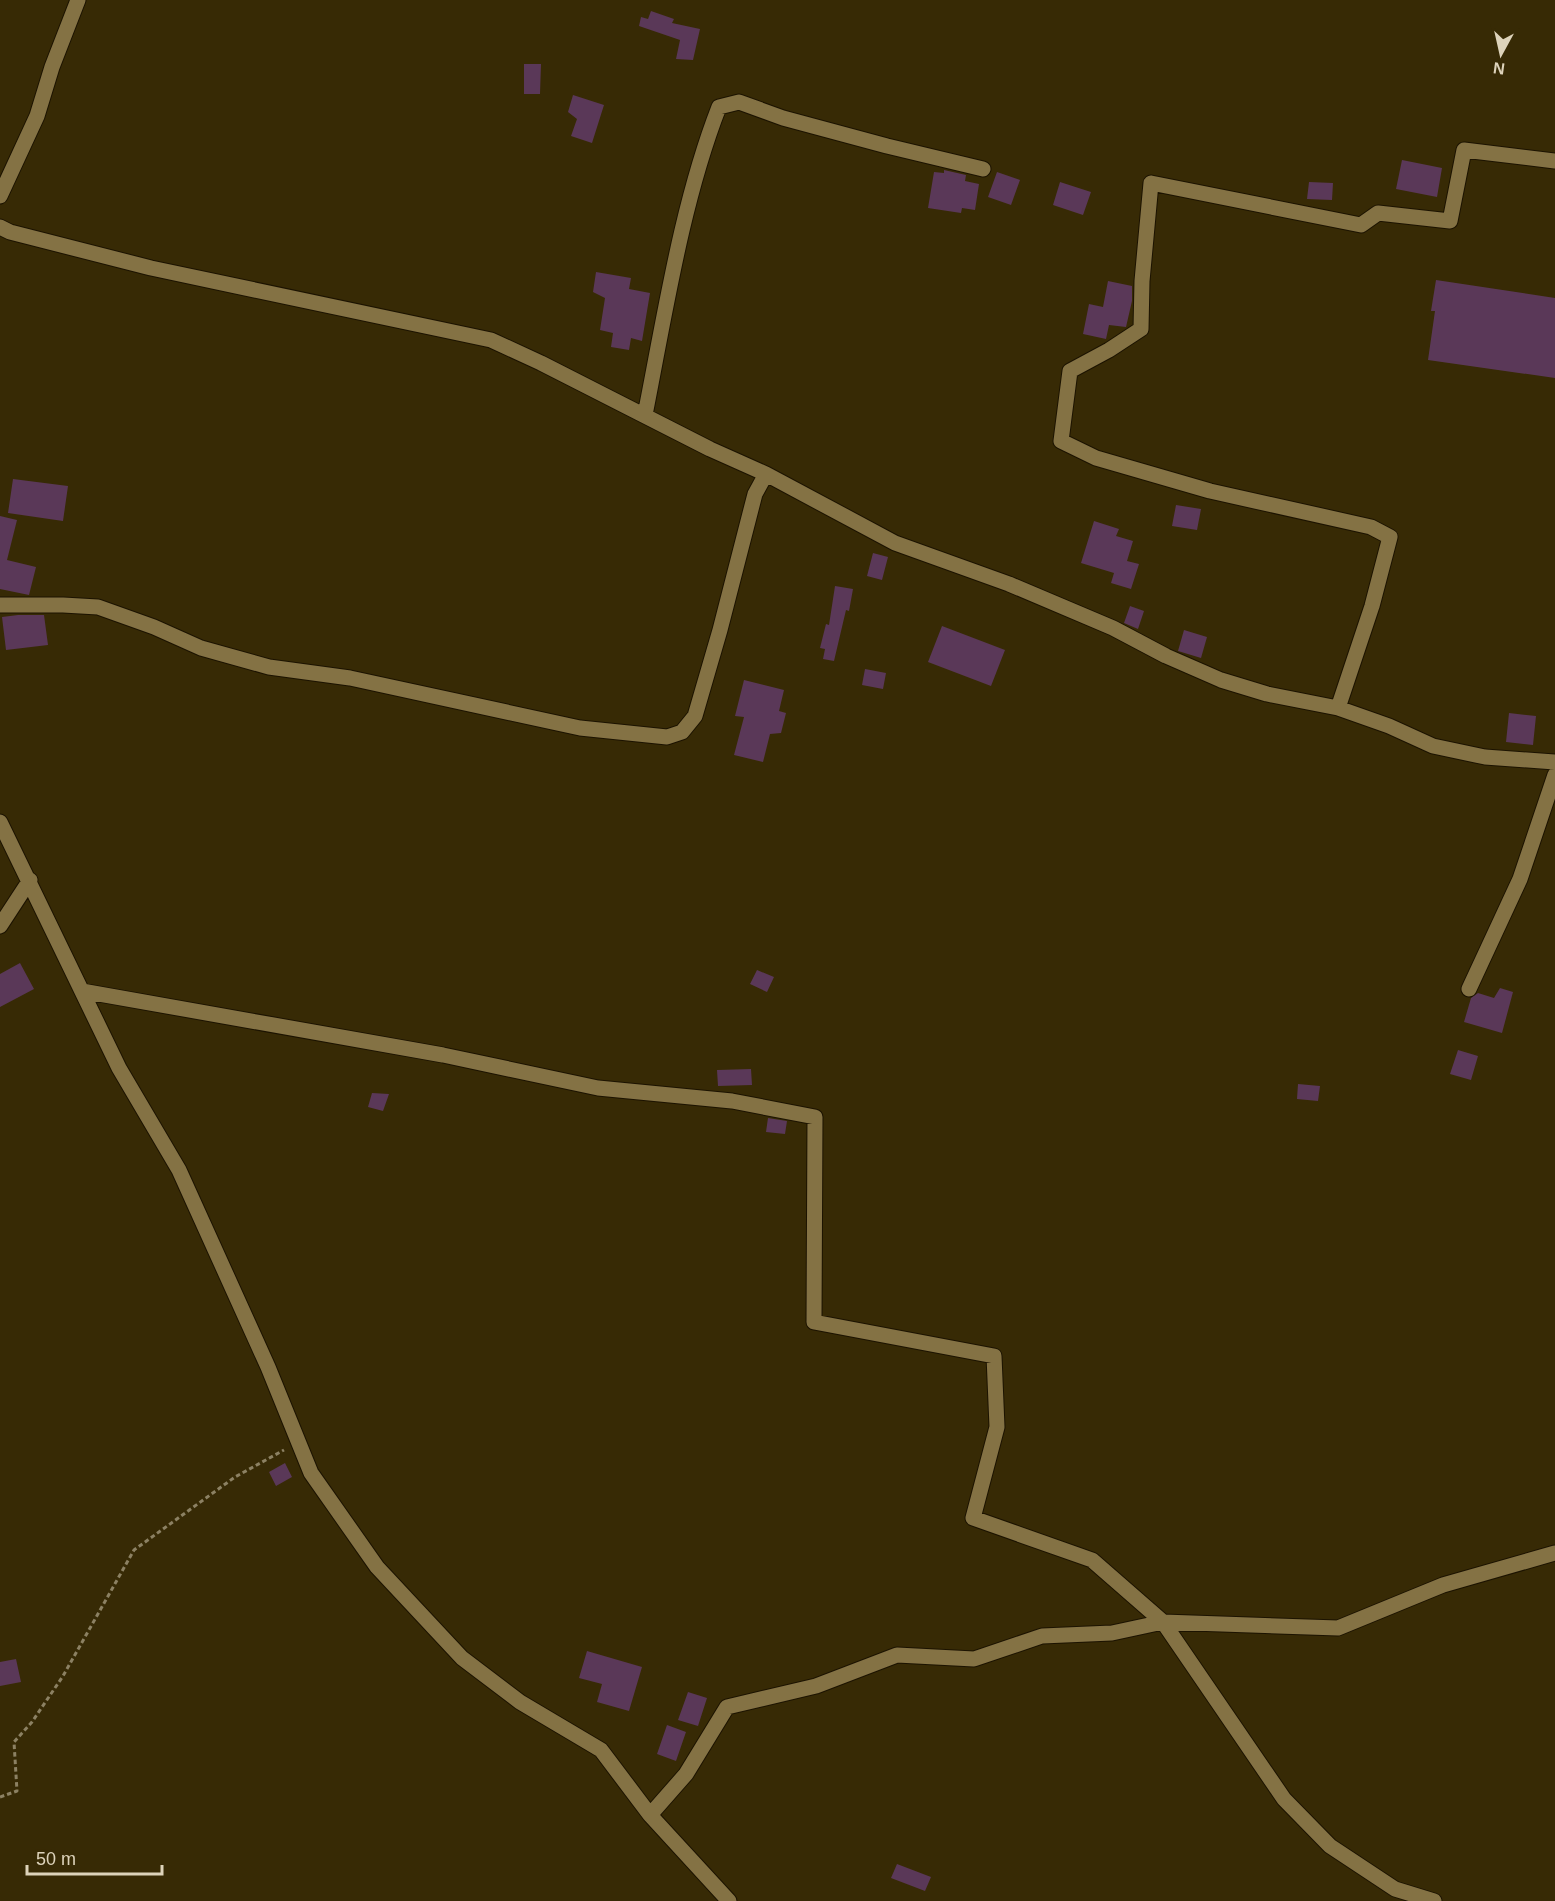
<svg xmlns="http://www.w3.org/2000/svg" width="1555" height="1901" viewBox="0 0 1555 1901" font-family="Helvetica,sans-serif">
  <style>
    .building { fill: #5a3858 }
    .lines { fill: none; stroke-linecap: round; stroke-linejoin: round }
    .minor-casing { stroke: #1c1300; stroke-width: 17 }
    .path { stroke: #8c8163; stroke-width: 3; stroke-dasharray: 4.5 3; stroke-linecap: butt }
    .minor { stroke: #847244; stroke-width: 15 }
  </style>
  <rect width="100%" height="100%" fill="#372a05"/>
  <path class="building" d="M651,11L674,19L672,23L700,29L693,60L676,59L680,40L639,26L641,17L648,19Z
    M524,64H541L540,94H524Z
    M573,95L604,105L592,143L571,136L577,119L568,112Z
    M1402,160L1442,168L1437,197L1396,189Z
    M944,170L966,175L965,181L979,184L975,210L962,208L961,213L928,208L934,172L944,173Z
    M997,172L1020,180L1011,205L988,197Z
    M1060,182L1091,192L1083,215L1053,205Z
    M1309,182L1333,183L1332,200L1307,199Z
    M596,272L631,278L629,289L650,293L642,341L631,338L629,350L611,347L613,333L600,330L605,298L593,292Z
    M1436,280L1555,298V378L1428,360L1435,311H1431Z
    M1108,281L1132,286V301L1126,327L1109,325L1106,339L1083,334L1089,304L1103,307Z
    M13,479L68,486L63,521L8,513Z
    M1176,505L1201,509L1197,530L1172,526Z
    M0,516L17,520L7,560L36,567L29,595L0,589Z
    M1094,521L1119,529L1116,536L1133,541L1127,561L1139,564L1131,589L1111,583L1114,573L1081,563Z
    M873,553L888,557L882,580L867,576Z
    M835,586L853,589L849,611L846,610L834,661L823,659L825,649L820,648L826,624L829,625Z
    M1130,606L1144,611L1138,629L1124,623Z
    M18,615H44L48,645L6,650L2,617Z
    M942,626L1005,650L991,686L928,662Z
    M1184,630L1207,637L1201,658L1178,651Z
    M865,669L886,673L883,689L862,685Z
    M744,680L784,690L779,711L786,713L781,733L770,734L763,762L734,755L744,717L735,716Z
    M1509,713L1536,716L1533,745L1506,742Z
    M20,963L34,989L0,1007V974Z
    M757,970L774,977L767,992L750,984Z
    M1500,988L1513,992L1502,1033L1464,1022L1471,998L1478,993L1494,998Z
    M1458,1050L1478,1056L1471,1080L1450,1074Z
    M751,1069L752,1085L718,1086L717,1070Z
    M1298,1084L1320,1086L1318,1101L1297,1099Z
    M372,1093L389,1094L383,1111L368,1107Z
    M768,1118L787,1121L785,1134L766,1132Z
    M285,1463L292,1477L276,1486L269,1472Z
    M587,1651L642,1667L629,1711L597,1702L602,1684L579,1678Z
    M16,1659L21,1682L0,1686V1662Z
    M688,1692L707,1698L698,1726L678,1720Z
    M667,1725L686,1732L676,1761L657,1754Z
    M897,1864L931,1877L925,1891L891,1878Z"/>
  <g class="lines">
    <defs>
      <path id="minor" d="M0,196L37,116L52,67L78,0
        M0,227L10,232L151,268L491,340L541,363L710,449L766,474L895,543L1009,584L1113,628L1166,656L1221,680L1267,694L1338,708L1389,726L1433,746L1485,757L1555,762
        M645,415C665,314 682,202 719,107L739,102L783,118L887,146L983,169
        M0,605H63L98,607L154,627L201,648L269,667L350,678L580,728L667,737L682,732L695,716L720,630L755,494L766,474
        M1338,708L1372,606L1390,537L1371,527L1210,491L1096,458L1061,441L1070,371L1109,350L1141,329L1142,281L1151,183L1361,225L1378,213L1450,221L1464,150L1555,161
        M0,822L119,1068L179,1170L268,1367L311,1473L377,1567L462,1658L520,1702L601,1750L650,1815L729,1901
        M0,926L30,880
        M1469,989L1520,879L1555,775
        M82,991L443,1055L598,1088L732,1101L815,1117L814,1322L994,1356L997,1427L973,1518L1092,1560L1163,1622L1284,1799L1330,1846L1395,1889L1434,1901
        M650,1815L686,1774L727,1707L816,1686L897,1655L974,1659L1042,1636L1112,1633L1163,1622L1338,1628L1443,1585L1555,1553"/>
    </defs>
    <use href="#minor" class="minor-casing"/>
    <path class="path" d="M0,1797L17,1791L14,1742L32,1722L63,1676L134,1550L235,1477L284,1450"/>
    <use href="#minor" class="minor"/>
  </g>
  <g transform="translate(1501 54) rotate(188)" stroke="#372a05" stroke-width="4.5" paint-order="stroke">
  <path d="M0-4.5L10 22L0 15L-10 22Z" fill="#ddd3bb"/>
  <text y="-9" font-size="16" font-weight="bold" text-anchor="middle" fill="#ddd3bb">N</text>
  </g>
  <path d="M27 1865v9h135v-9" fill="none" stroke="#ddd3bb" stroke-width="3"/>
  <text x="36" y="1865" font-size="18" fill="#ddd3bb" stroke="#372a05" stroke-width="4.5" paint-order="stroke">50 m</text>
</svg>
